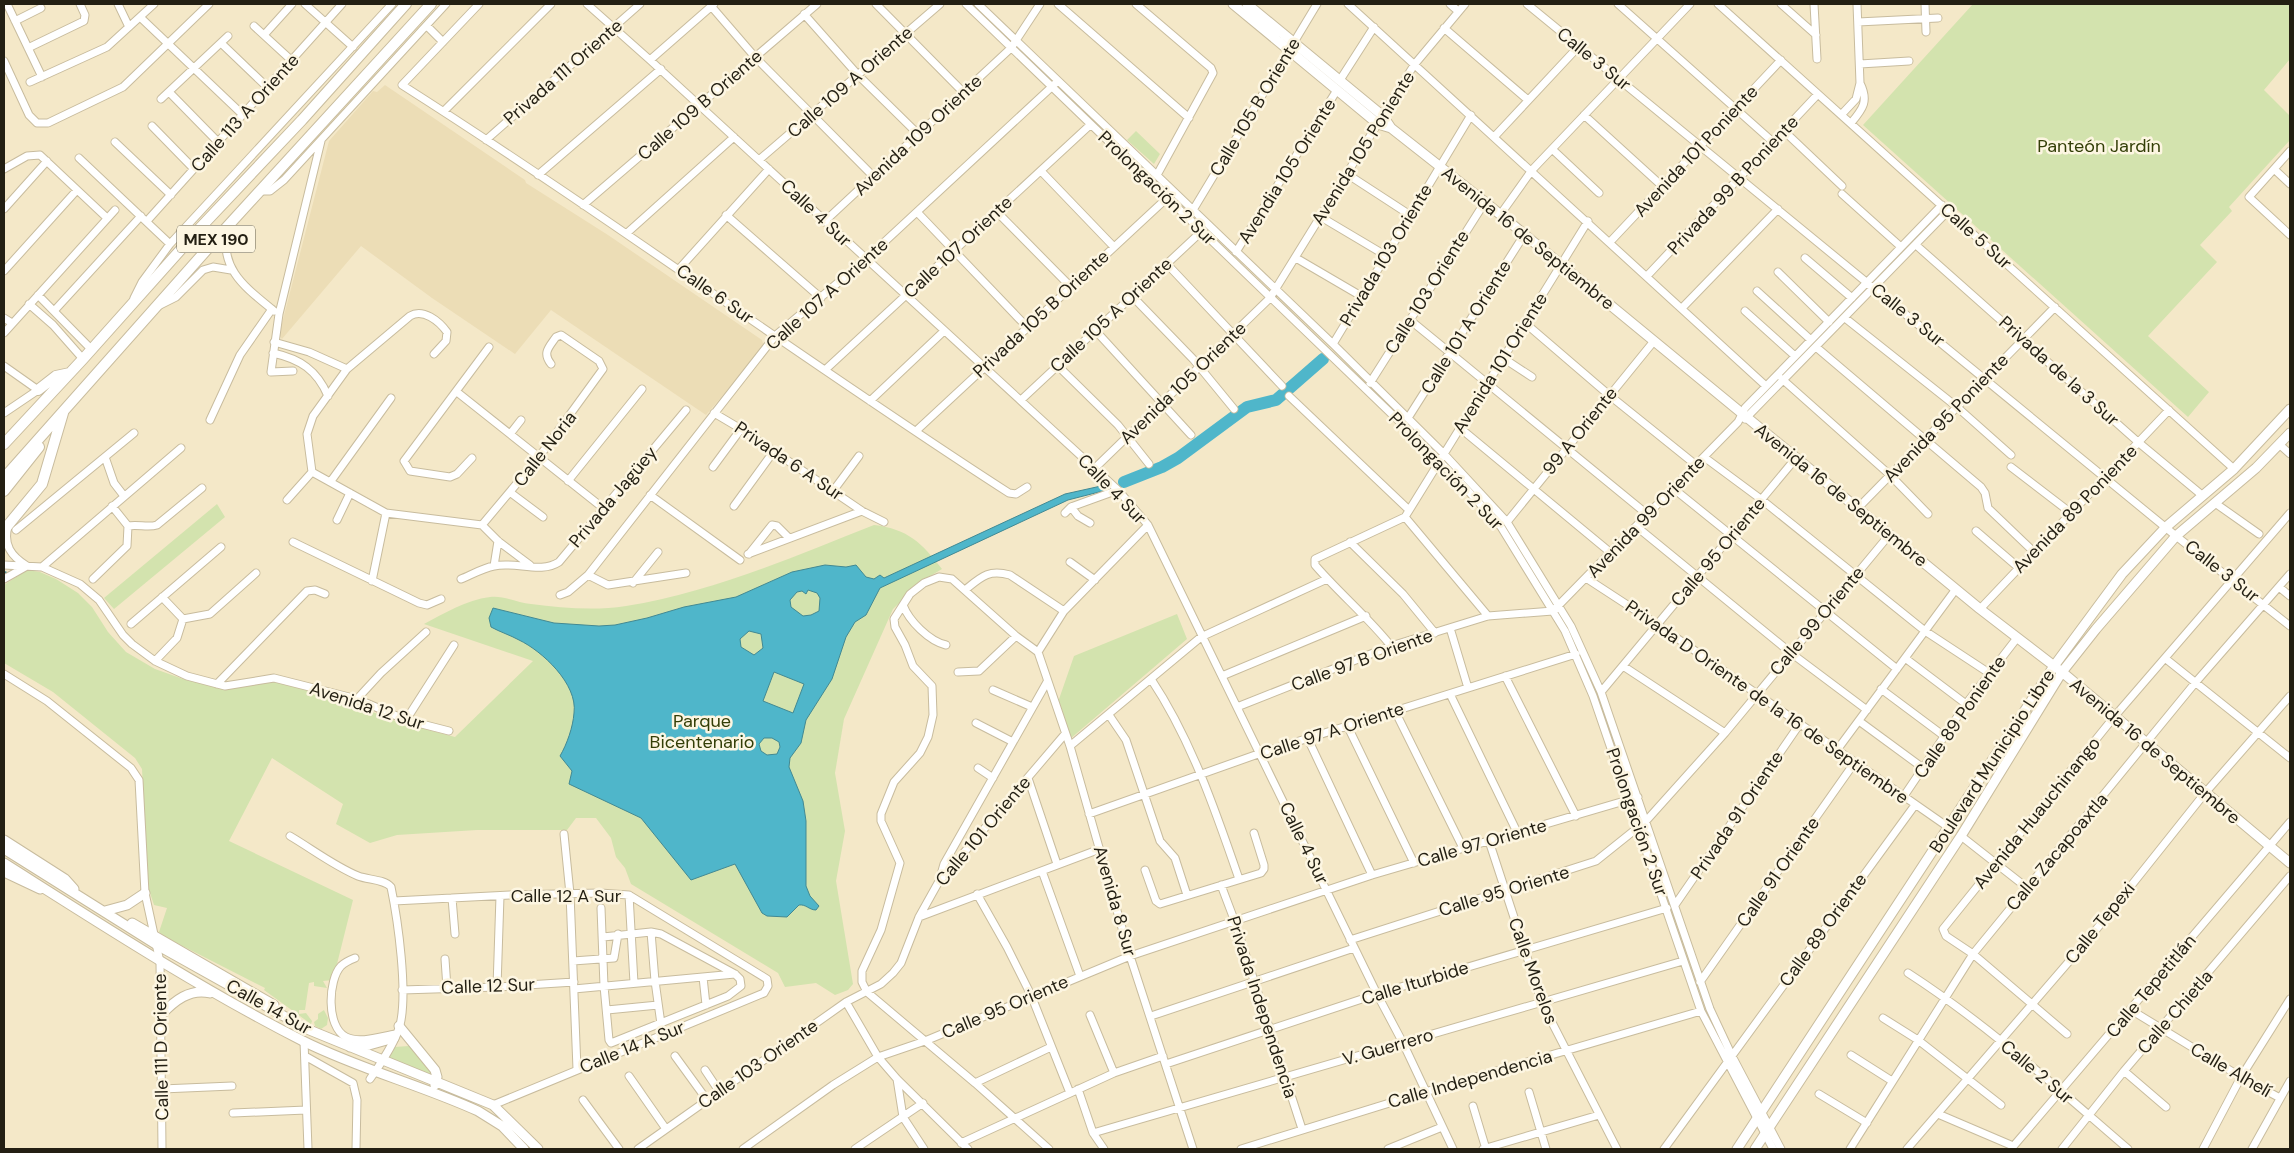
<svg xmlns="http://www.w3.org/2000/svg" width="2294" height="1153" viewBox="0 0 2294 1153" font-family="'DM Sans',sans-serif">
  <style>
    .built { fill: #ecddb6 }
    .green { fill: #d3e3ae }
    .water { fill: #4fb6ca; stroke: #428993; fill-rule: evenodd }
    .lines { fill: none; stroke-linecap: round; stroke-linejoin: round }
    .stream { stroke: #428993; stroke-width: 2 }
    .river { stroke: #4fb6ca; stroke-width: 12 }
    .minor-casing { stroke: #c8bc9e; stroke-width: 9 }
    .major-casing { stroke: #c8bc9e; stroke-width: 11 }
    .highway-casing { stroke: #c8bc9e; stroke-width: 12 }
    .minor { stroke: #fff; stroke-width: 7 }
    .major { stroke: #fff; stroke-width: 9 }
    .highway { stroke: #fff; stroke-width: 10 }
    .labels { text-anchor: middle; stroke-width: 5; stroke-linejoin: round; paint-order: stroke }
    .shield { fill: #fdf6e2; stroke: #646051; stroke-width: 1 }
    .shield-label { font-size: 16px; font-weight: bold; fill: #231f13 }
    .street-label { font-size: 18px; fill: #231f13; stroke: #fdf6e2 }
    .park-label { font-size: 18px; fill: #333e07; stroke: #fdf6e2 }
  </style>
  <rect width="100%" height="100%" fill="#f4e8c8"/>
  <path class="built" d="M385,85L525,180L526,183L608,235L762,340L764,347L706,415L551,310L515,354L432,298L361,246L282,339L279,335L329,141L373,91L377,92Z"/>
  <path class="green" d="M1973,4H2290V59L2264,90L2290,116V140L2229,207L2232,211L2200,245L2217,262L2148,336L2209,392L2188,417L1863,125Z
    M1136,131L1160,154L1154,164L1127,140Z
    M217,504L225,517L114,609L104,598Z
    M874,525C908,529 922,543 942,569L922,581L893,609L844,719L835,773L845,831L836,881L853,984L848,990L835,995L816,983L785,987L778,973L631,884L625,868L616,857L611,838L596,818H576L567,830H477L397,835L370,843L336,824L343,804L272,758L229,841L353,900L333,980L323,981L327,988L314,986V982L309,983L305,1010H299V1014L306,1013L312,1021L311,1024L264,990L265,988L165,937L159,932L167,908L154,905L148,887L142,769L135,758L53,692L4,663V585L27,570L40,572L56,579L78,593L92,607L108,632L126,652L155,669L186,680L227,687L272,678L342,700L398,722L455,737L533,661L424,624C445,613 466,600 490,597C503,595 518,603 531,604C562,608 595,611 626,606C712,592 793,557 874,525Z
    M1177,614L1187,639L1070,739L1058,702L1074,656Z
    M324,1010L328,1018L327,1025L321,1029L315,1026L314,1022L318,1019V1014Z
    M409,1046L434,1076L388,1059L394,1047Z"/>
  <path class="water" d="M1101,486L1103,491L1068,500L880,588L866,615L855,622L846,637L832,679L806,720L801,743L790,758L789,767L803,801L806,821V886L810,896L819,906L816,910C809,910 806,904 799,905L787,917L767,916L762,913L735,864L691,880L641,818L569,784L572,771L560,756C567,744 573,727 574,713C578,684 542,651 519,640C510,635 500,632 491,627L489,618L493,608L554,623L599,626L615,625L647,618L684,607L736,597L792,572L825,565L846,567L856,565L866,577L874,579L880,575L884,578L1065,494ZM808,590L817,593L820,598L819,611L811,615L803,616L791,607L790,600L797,592L802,591L806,594ZM749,631L761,634L763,648L754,655L741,647L740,639ZM774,672L804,684L793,713L763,701ZM764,738H772L779,742L780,747L777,754L767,755L761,751L759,744Z"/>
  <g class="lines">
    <path class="stream" d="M1123,483L1175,460L1250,407L1274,402L1323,361
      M4,572L7,573"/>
    <path class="river" d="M1124,482L1162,467L1178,458L1247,407L1276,400L1323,359"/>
    <defs>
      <path id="minor" d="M7,4L42,77
        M118,4L129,27
        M305,4L353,47
        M479,4L402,85C608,216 804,361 1009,493L1016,494L1027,487
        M587,4L650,60L1118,490L1148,525L1377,994L1403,1043L1453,1149
        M876,4L964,93
        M966,4L1403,425L1460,482L1501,527L1565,631L1593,696L1701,1011L1773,1149
        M978,4L1333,344L1444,454L1507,522L1571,626L1601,692L1710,1009L1732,1056L1781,1149
        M1058,4L1189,118
        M1136,4L1211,68L1213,73L1157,175
        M1348,4L1766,386
        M1450,4L1458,11
        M1527,4L2176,536L2290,626
        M1618,4L1773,142
        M1718,4L2234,469
        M1781,4L1816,35
        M1814,4L1817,59
        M1925,4L1926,32
        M711,6L755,57L873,176
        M804,14L858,75L919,135
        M140,17L243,115
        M15,21L41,8
        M1858,22L1938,18
        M254,26L291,60
        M427,26L443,42
        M1444,28L1528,100
        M264,35L292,4
        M221,43L267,87
        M28,48L84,21L85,15L80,4
        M650,60L714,4
        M4,61L29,115L37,123H48L123,87L209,4
        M1860,64L1909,61
        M1340,80L1374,27
        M30,82L107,47L154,4
        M169,92L218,142
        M161,99L228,36
        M444,111L551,4
        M1584,115L1662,186
        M1841,115L1856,99L1860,83L1857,4
        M1851,123C1863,109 1869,101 1860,83
        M152,126L194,169
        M1784,131L1842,186
        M1495,136L1579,46
        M486,140L640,4
        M115,142L171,195
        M1552,149L1599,193
        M2290,151L2249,197L2290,235
        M79,158L170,244
        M759,160L940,4
        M4,169L27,156L40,155L107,218
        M2274,169L2290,184
        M1041,171L1114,247
        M1347,174L1410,215
        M538,175L661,69
        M262,191H270L284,180L446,4
        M1842,194L1901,247
        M583,205L817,4
        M4,209L47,161
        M1193,210L1317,4
        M996,211L1070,286
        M917,212L1026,326
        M726,215L821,298
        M1500,215L1532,170L1690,4
        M1321,217L1385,255
        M147,221L342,4
        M824,222L1011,48L1040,4
        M226,229C221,271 244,286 274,311
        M627,233L734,137
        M1610,242L1781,60
        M1916,245L2138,442L2203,496
        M1236,252L1337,90
        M1296,258L1361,296
        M1805,258L1852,298
        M1167,264L1282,386
        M679,269L769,169
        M4,271L77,190
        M1778,272L1829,322
        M1647,276L1818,94
        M1757,291L1811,340
        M38,295L92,350
        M1132,296L1193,359L1234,409
        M134,298L142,282L170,244L392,4
        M29,304L53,325L83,359
        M160,305L176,297L203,270L213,267L231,270
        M1682,308L1778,209
        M54,311L141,216
        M1745,311L1795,356
        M4,318L12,323
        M1845,318L1957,407L2011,455
        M1410,320L1648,515
        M1525,323L1609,395L1696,465
        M1095,330L1191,435
        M4,333L115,210
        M274,342L309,352L347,369
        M1333,344L1471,115
        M1816,347L1981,487L1985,493L1988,508L2034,552
        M273,353C300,359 317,370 328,396
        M1503,358L1532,377
        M1057,365L1118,425L1149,464
        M4,366L38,390L4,413
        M825,370L1090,125
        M293,371L271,372L279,314L321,141
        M1782,379L1890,475L1928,514
        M1370,383L1485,202
        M457,392L603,508
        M1289,396L1409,510
        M1021,400L1202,231
        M870,401L944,331
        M714,413L741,429L862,511L884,522
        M1408,418L1524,235
        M1745,419L1948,211
        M210,420L240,355L272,309
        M1460,428L1611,553
        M916,431L1167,198
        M510,434L521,420
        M2280,445L2290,454
        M105,457L114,483L124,496
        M1704,457L1762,500L1925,631L1989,673
        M472,458L457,474L450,477L410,471L404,461L489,347
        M713,467L741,429
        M2011,467L2071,513
        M1095,468L1270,298L1414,65L1465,4
        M312,472L307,434L313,416L347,369L410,316C423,308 439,321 447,332L446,341L434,354
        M312,472L386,513L482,525L498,541L530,565
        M331,481L391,398
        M568,481L642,389
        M1674,489L1897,669
        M833,491L859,456
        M511,493L543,517
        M650,495L740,560
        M287,500L312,472
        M2215,503L2259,534
        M734,506L774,451
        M1071,507L1078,516L1090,523
        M1858,508L2055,307
        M1065,513L1071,507L1118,490
        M1405,517L1488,616
        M337,520L350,493
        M1507,522L1654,341
        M482,525L539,457L603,369L599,361L561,335L556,337C549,347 542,353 551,364
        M8,526C3,545 11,556 27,566
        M128,526C138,524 148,528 157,525L202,488
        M1637,527L1791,653L1867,710
        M16,530L134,433
        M1976,531L2019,568
        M293,542L419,603L427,605L441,599
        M1350,542L1403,594L1435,633
        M748,554L862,511
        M749,554L772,525L777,526L789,538
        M1070,562L1095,580
        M4,565L42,567L80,584L99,600L123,635L132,644L155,661L187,676L225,686L274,678L357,699L406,720L449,731
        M494,566L498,541
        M42,567L181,448
        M588,575L608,585L686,573
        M1586,578L1658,625L1948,827
        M4,579L27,566
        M93,579L127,546L128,526L112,506
        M461,579C471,575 483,568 494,566C515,561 541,574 559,562L686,410
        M372,581L386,513
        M633,583L658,552
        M2279,587L2290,596
        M965,590C981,577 988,569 1010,575L1064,611
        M560,595L568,592L588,575L775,336L866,259L1058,81
        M162,597L183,619
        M903,605C909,621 929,641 946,645
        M1980,609L2169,410
        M131,624L221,547
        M1450,628L1468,688
        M1391,646C1368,617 1339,593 1315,565V559L1405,517L1588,221
        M1038,652L1016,636L952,579L939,577L924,583L910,594L894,619L895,627L905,645L913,666L932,686L933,715L928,737L920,753L894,782L881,814V821L900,863L881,930L862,971V982L867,992L975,1083L1049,1149
        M1038,652L1070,746L1130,956L1193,1149
        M1038,652L1064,611L1148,525
        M1905,658L1966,704
        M2166,659L2290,758
        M155,661L177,638L183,619L210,614L256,573
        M1623,666L1725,733
        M958,672L979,671L1016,636
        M4,674L47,701L131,768L139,780L145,893L160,962L162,1149
        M1222,676L1366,616
        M1505,676L1576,816
        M1151,679C1191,739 1216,812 1239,879
        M217,684L307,591L315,590L325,594
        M1881,689L1944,736
        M993,690L1032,707
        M1601,692L1796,458
        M1450,694L1517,832
        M357,699L381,673L426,632
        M1237,707L1391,646L1488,616L1553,611L1738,422L1745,408L1942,205
        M1395,711L1463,848
        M1109,715L1126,740L1160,841L1175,858L1187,895
        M406,720L454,645
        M1859,721L1923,768
        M976,723L1013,742
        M1347,725L1414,863
        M1308,739L1372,875
        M1070,746L1201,637L1327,579
        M1837,750L1956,589
        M978,768L993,778
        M1028,778L1057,864
        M1904,796L1966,704L2017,638
        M1089,814L1261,753L1576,654
        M564,834L570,894L577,1069
        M290,836C312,849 334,866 358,876C368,880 384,879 391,887C398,921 408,992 400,1025C396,1040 380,1065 370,1079
        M1961,836L2026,887
        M1489,841L1542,1003L1617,1149
        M1145,870L1156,901L1160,904L1261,873L1264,869V865L1254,833
        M1042,871L1080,976
        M940,878L944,864L1047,682
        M1221,885L1235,922L1302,1129
        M977,894L1007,947L1031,995L1070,1093
        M629,895L634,983
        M452,898L455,934
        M394,901L510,895L600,893L629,895L767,979L768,986L764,993L493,1105
        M1675,905L1799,725
        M601,908L604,986L609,1040L611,1043L728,996L741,986L740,979L735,974L661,934L651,932L603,937
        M919,917L1100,849
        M651,932L655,981L661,1024
        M1350,940L1596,861L1646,821L1725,733L1890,534
        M355,958C350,960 345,962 341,966C328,980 326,1027 346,1037C360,1044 382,1036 396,1034
        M445,959L447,988
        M573,961L614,958L618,934
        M1908,973C1987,1024 2057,1088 2128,1149
        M703,977L706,1005
        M1700,982L1855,762
        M497,987L500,896
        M574,989L735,974
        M402,990L497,987L574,982
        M846,1002L878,1057L897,1079L968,1149
        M607,1010L658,1005
        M2131,1010L2241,1077L2280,1098
        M1090,1015L1114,1073
        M1151,1016L1354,948
        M1883,1018L1918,1040L2001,1105
        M2067,1034L1973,954L1946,936L1943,929L2114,717L2290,513
        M304,1041L308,1149
        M1851,1055L1892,1081
        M305,1056L353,1083L357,1100L356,1149
        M675,1056L707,1100
        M1166,1064L1377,994L1667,908
        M705,1070L719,1091
        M2124,1071L2166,1107
        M629,1076L666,1129
        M897,1079L903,1117L924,1149
        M975,1083L1051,1047
        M162,1089L232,1086
        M1078,1089L1093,1133L1104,1149
        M1529,1092L1546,1149
        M1819,1094L1867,1123
        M583,1100L619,1149
        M1473,1106L1486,1149
        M233,1113L306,1110
        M1938,1114L2013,1146
        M1093,1133L1683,961
        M961,1143L1114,1073L1163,1056
        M638,1149L846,1002L881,984L893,973L901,963L919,917L938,883L1065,734
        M743,1149L833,1085L878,1057L925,1041L1130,956L1372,875L1638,797
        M855,1149L923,1103
        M1241,1149L1425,1092L1701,1011
        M1388,1149L1442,1127
        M1483,1149L1599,1115
        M1664,1149L1915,805
        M1850,1149L1973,954L2195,683L2290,574
        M1907,1149L2091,936L2205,793L2290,696
        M2011,1149L2290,822
        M2062,1149L2124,1071L2290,876
        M2203,1149L2241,1077L2290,999
        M2252,1149L2290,1081"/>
      <path id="major" d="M1233,4L1378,124L1391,128
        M1247,4L1372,107L1383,116L1391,128L1485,202L1980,609L2062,672L2290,863
        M4,840L65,879L74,889
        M4,849L157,945L307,1029L493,1105L538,1149
        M4,863C102,925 199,988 303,1041C359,1069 421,1085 478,1111L502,1126L524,1149
        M4,872L40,889
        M105,911L127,905L145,893
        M132,923L274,1005
        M161,1015C174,1001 190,988 210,993
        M399,1026L435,1070L437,1077L435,1085
        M350,1047L369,1045L394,1038
        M1737,1149L2054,666L2122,574L2166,527L2234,469L2290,409
        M1755,1149L1961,836L2062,672L2096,629L2176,536L2256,468L2290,433"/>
      <path id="highway" d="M38,390L56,376L70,373
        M4,444L83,359L200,228L302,120L406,4
        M4,478L226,228L431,4
        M4,491L39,447
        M4,530L42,484L63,413"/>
    </defs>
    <use href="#minor" class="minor-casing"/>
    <use href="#major" class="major-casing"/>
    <use href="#highway" class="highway-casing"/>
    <use href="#minor" class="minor"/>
    <use href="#major" class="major"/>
    <use href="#highway" class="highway"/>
  </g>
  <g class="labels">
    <rect class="shield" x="177" y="225.5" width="78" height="27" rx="4"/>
    <g class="shield-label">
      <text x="216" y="245">MEX 190</text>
    </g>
    <g class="street-label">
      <text transform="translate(1594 59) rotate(39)" y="6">Calle 3 Sur</text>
      <text transform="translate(563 72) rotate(-41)" y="6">Privada 111 Oriente</text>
      <text transform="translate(850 82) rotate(-41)" y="6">Calle 109 A Oriente</text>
      <text transform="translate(700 105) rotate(-41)" y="6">Calle 109 B Oriente</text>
      <text transform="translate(1255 107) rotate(-59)" y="6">Calle 105 B Oriente</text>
      <text transform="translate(245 113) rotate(-48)" y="6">Calle 113 A Oriente</text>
      <text transform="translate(918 135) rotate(-43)" y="6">Avenida 109 Oriente</text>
      <text transform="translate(1363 148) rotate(-58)" y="6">Avenida 105 Poniente</text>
      <text transform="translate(1696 151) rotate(-47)" y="6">Avenida 101 Poniente</text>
      <text transform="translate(1287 171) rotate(-58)" y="6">Avendia 105 Oriente</text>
      <text transform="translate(1733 185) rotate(-47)" y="6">Privada 99 B Poniente</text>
      <text transform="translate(1157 188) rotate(44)" y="6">Prolongación 2 Sur</text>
      <text transform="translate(816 213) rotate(43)" y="6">Calle 4 Sur</text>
      <text transform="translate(1976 236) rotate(42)" y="6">Calle 5 Sur</text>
      <text transform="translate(1528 238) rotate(39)" y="6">Avenida 16 de Septiembre</text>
      <text transform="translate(958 247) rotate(-43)" y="6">Calle 107 Oriente</text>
      <text transform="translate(1386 255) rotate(-59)" y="6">Privada 103 Oriente</text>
      <text transform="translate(1427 292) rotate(-58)" y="6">Calle 103 Oriente</text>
      <text transform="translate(715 294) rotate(35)" y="6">Calle 6 Sur</text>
      <text transform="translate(827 294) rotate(-42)" y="6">Calle 107 A Oriente</text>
      <text transform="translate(1041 314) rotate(-43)" y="6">Privada 105 B Oriente</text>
      <text transform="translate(1111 315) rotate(-43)" y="6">Calle 105 A Oriente</text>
      <text transform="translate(1908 315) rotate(39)" y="6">Calle 3 Sur</text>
      <text transform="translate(1466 327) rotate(-58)" y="6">Calle 101 A Oriente</text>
      <text transform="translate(1500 363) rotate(-58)" y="6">Avenida 101 Oriente</text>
      <text transform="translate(2059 371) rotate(42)" y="6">Privada de la 3 Sur</text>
      <text transform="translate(1183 383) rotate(-44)" y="6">Avenida 105 Oriente</text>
      <text transform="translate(1946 418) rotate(-46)" y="6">Avenida 95 Poniente</text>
      <text transform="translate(1580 431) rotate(-51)" y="6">99 A Oriente</text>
      <text transform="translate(545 449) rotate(-52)" y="6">Calle Noria</text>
      <text transform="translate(789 461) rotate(34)" y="6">Privada 6 A Sur</text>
      <text transform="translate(1446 471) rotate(46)" y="6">Prolongación 2 Sur</text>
      <text transform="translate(1112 489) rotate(46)" y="6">Calle 4 Sur</text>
      <text transform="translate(1841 495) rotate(39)" y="6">Avenida 16 de Septiembre</text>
      <text transform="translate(613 497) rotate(-50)" y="6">Privada Jagüey</text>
      <text transform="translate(2075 509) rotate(-46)" y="6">Avenida 89 Poniente</text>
      <text transform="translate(1646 517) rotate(-46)" y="6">Avenida 99 Oriente</text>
      <text transform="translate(1718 552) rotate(-50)" y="6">Calle 95 Oriente</text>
      <text transform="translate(2222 571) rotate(38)" y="6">Calle 3 Sur</text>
      <text transform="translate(1817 621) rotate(-50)" y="6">Calle 99 Oriente</text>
      <text transform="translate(1362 660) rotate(-20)" y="6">Calle 97 B Oriente</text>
      <text transform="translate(1767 702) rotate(35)" y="6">Privada D Oriente de la 16 de Septiembre</text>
      <text transform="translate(367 706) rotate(18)" y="6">Avenida 12 Sur</text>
      <text transform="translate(1960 717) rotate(-55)" y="6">Calle 89 Poniente</text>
      <text transform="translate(1332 731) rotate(-18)" y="6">Calle 97 A Oriente</text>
      <text transform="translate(2155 751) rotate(40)" y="6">Avenida 16 de Septiembre</text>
      <text transform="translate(1992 761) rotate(-57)" y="6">Boulevard Municipio Libre</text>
      <text transform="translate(2037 813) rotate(-51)" y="6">Avenida Huauchinango</text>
      <text transform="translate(1737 815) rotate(-56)" y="6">Privada 91 Oriente</text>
      <text transform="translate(1637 822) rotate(71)" y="6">Prolongación 2 Sur</text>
      <text transform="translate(983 831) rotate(-50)" y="6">Calle 101 Oriente</text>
      <text transform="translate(1304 843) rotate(64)" y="6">Calle 4 Sur</text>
      <text transform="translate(1482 843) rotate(-16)" y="6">Calle 97 Oriente</text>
      <text transform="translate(2057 852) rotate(-50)" y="6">Calle Zacapoaxtla</text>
      <text transform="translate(1778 872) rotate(-55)" y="6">Calle 91 Oriente</text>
      <text transform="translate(1504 891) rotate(-17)" y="6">Calle 95 Oriente</text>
      <text x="566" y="902">Calle 12 A Sur</text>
      <text transform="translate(1115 901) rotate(74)" y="6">Avenida 8 Sur</text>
      <text transform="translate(2100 923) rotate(-51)" y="6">Calle Tepexi</text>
      <text transform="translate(1823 930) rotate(-54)" y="6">Calle 89 Oriente</text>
      <text transform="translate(1533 971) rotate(70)" y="6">Calle Morelos</text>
      <text transform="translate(1415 983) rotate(-17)" y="6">Calle Iturbide</text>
      <text transform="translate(488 986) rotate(-2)" y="6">Calle 12 Sur</text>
      <text transform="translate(2151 986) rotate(-50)" y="6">Calle Tepetitlán</text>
      <text transform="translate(269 1007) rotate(29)" y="6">Calle 14 Sur</text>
      <text transform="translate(1005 1007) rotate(-23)" y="6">Calle 95 Oriente</text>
      <text transform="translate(1262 1007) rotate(72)" y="6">Privada Independencia</text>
      <text transform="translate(2175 1012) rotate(-49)" y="6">Calle Chietla</text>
      <text transform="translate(161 1047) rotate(-91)" y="6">Calle 111 D Oriente</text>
      <text transform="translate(632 1047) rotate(-22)" y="6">Calle 14 A Sur</text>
      <text transform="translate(1388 1047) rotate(-16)" y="6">V. Guerrero</text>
      <text transform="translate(758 1064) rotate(-35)" y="6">Calle 103 Oriente</text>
      <text transform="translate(2231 1070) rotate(30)" y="6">Calle Alhelí</text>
      <text transform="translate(2037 1072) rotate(40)" y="6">Calle 2 Sur</text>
      <text transform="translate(1470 1079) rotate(-16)" y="6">Calle Independencia</text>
    </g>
    <g class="park-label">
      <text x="2099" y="152">Panteón Jardín</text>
      <text x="702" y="727">Parque<tspan x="702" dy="21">Bicentenario</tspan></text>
    </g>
  </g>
  <rect width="2294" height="1153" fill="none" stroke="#231f13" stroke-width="10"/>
</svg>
